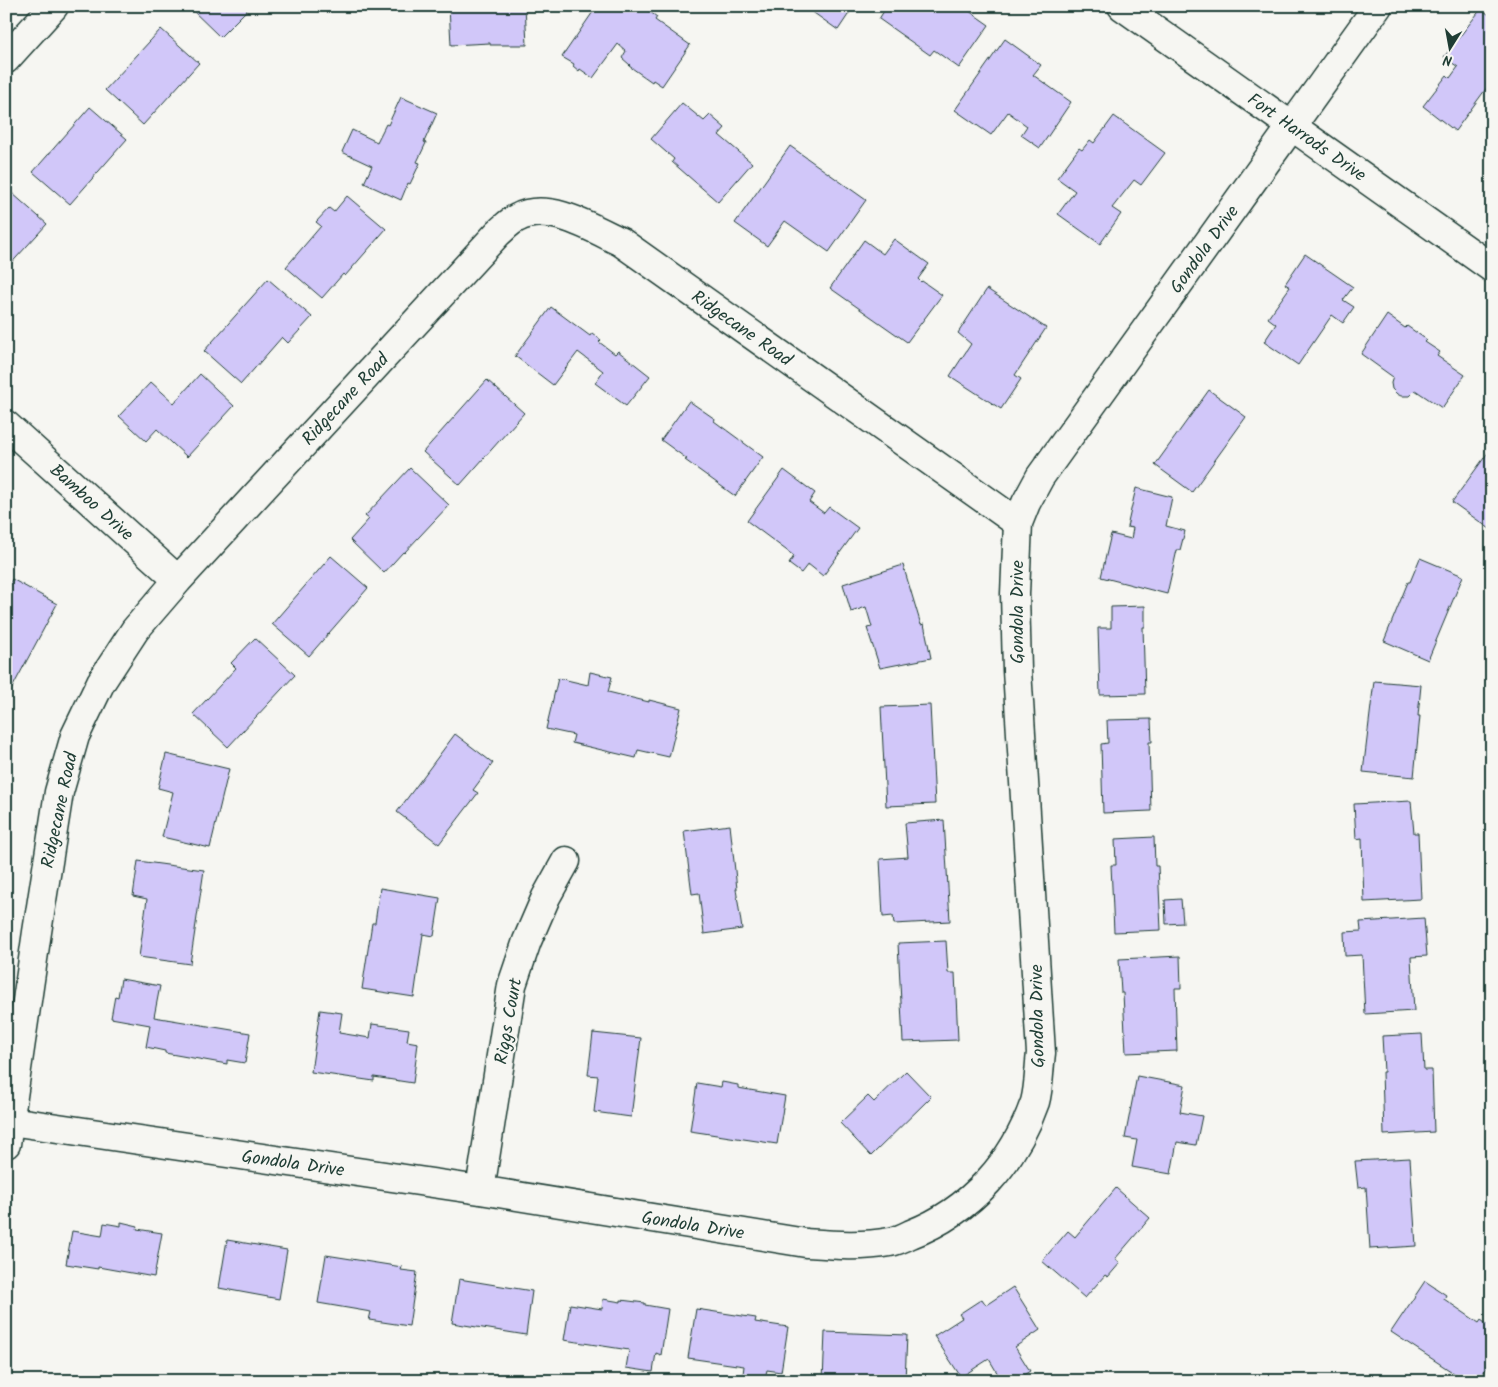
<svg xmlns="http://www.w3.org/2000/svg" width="1498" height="1387" viewBox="0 0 1498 1387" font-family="Kalam,sans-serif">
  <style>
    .building { fill: #d1c7f9; stroke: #1f3d34 }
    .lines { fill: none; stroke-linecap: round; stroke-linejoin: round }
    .minor-casing { stroke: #1f3d34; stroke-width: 31 }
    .minor { stroke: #f6f6f2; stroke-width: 28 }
    .labels { text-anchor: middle; stroke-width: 4.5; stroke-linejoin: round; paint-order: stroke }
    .street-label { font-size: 18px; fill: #1f3d34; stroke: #f6f6f2 }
  </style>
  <rect width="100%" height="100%" fill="#f6f6f2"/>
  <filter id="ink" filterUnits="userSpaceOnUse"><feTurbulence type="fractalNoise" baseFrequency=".02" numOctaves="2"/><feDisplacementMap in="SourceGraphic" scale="10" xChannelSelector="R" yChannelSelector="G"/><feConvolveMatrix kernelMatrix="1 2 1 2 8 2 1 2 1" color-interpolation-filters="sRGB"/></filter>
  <g filter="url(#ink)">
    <path class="building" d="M188,6H251L220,37Z
      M449,6H525L527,45H490V43L451,45Z
      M597,6H642L657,17L655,20L690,45L662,86L653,80L652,82L629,66L630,65L622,58L626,51L618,44L593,78L580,69L579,71L573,66L574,64L562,57Z
      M804,6H854L838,30Z
      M887,6H962L989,25L959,68L934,50L930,55L879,19Z
      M1481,9L1492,17V77L1486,84L1488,86L1455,131L1423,106L1447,75L1450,78L1458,67L1444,57Z
      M161,29L199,63L143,125L105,90Z
      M1005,39L1041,65L1033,75L1071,102L1040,148L1021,135L1027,126L1008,112L991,135L955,110Z
      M401,97L437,113L424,142L426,143L417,162L420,163L410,184L408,183L401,200L364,183L372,166L342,152L352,130L377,142L386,124L388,125Z
      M682,103L704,121L710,115L725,128L719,135L752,163L718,202L672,162L674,159L651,139Z
      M90,107L127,139L70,204L33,172Z
      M1114,116L1165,153L1141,185L1134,180L1112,208L1121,214L1100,244L1058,214L1075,191L1057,178L1079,148L1082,150L1090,140L1094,143Z
      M790,146L866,200L829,252L785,221L767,246L735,223Z
      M12,193L47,224L6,269V199Z
      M347,196L386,229L345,276L343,274L322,298L286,267L321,226L316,222L329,208L334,212Z
      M894,239L929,264L918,279L921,282L922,281L942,295L907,342L830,288L864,240L883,254Z
      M1305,254L1353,287L1343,300L1354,307L1343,323L1332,315L1298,365L1264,342L1276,324L1268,318L1290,287L1285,284Z
      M268,279L312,317L288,343L282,337L241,384L204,351Z
      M987,289L1046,328L1015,375L1021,379L1001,409L950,376L971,344L958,333Z
      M551,307L590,336L592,333L601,340L599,342L615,354L618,351L650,376L626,406L595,383L603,371L578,352L553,385L515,356Z
      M1387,315L1405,328L1407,326L1427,340L1425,342L1440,352L1437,356L1465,375L1442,408L1415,390L1409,396H1401L1397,394L1392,389L1391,383L1393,377L1361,354Z
      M200,374L234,406L187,457L157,429L146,441L119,416L151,382L174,403Z
      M487,380L524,413L460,485L423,452Z
      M1209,390L1246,417L1192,492L1155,465Z
      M689,401L715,419L714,421L763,457L735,496L685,460L687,459L661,440Z
      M1492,447V527L1490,529L1452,502Z
      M410,468L449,505L404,553L403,552L384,573L350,540L369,519L365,516Z
      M784,470L815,493L809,502L824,513L829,507L858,528L823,576L808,564L801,573L789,564L794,556L747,521Z
      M1136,488L1172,497L1166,526L1185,531L1180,550H1177L1167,594L1101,577L1111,534L1131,539L1133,528L1127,527Z
      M331,556L368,588L309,656L272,624Z
      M1420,558L1463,576L1428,660L1384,641L1408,582H1410Z
      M903,565L921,625L924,624L931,658L880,668L867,628L872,627L866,607L851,612L843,584Z
      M12,579L57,604L11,690L6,688V589Z
      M1145,606V627H1143L1145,694L1100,695L1098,628H1111V607Z
      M255,638L295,675L228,747L193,714L236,668L231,663Z
      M590,672L612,677L608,692L649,702V700L681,708L669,757L638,750L636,758L572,743L574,735L546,729L558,678L588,685Z
      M1374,681L1421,685L1418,716H1420L1414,777L1363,772Z
      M930,705L935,804L886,806L881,707Z
      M1151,719L1152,742H1149L1151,811L1103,813L1101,744L1108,743L1107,720Z
      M455,734L493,763L473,790L478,793L439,844L397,812Z
      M166,754L229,769L210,848L162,837L173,792L158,788Z
      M1411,801L1414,833H1418L1421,899L1364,902L1362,838L1356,839L1354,804Z
      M944,820L950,921L894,924L893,916L883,917L880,859L908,857L905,823Z
      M730,825L737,889H736L742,929L704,934L699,893L692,894L684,831Z
      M1154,837L1155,866H1158L1161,930L1114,932L1111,865H1116L1115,839Z
      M138,861L204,870L190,964L139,957L147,899L133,896Z
      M380,888L440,898L434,936L423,934L414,997L362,989L372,923H375Z
      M1181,899L1183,923L1166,924L1165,900Z
      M1424,918L1427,956L1411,957L1414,1011L1365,1014L1362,955L1345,956L1344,932L1361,931L1360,922Z
      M946,941L948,973H955L958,1040L903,1042L898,943Z
      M1180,956L1181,988H1175L1177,1051L1126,1053L1123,993H1121L1119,959Z
      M121,979L160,986L154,1017L250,1033L245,1063L227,1060V1064L165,1053V1051L146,1047L150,1025L111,1018L115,996L118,997Z
      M320,1010L342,1013L339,1033L370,1038L372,1024L409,1029L407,1041L418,1043L413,1083L374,1077V1081L311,1072Z
      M593,1033L641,1038L631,1117L594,1112L598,1076L588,1075Z
      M1422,1034L1424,1070H1432L1434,1132L1384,1135L1382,1072H1384L1382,1036Z
      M906,1071L931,1097L871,1156L840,1123L868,1096L874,1102Z
      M1137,1076L1185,1085L1180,1112L1202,1116L1196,1145L1177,1142L1171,1174L1132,1167L1137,1140L1125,1138Z
      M722,1082L738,1085V1088L785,1096L777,1144L690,1131L697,1083L721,1087Z
      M1410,1158L1416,1246L1370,1249L1366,1187L1358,1188L1355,1161Z
      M1116,1188L1150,1218L1115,1259L1120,1263L1108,1277L1105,1275L1085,1298L1042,1261L1068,1231L1075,1237Z
      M121,1222L138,1226L137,1229L162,1233L154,1277L98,1267V1269L66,1264L72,1231L102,1236L104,1223L121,1226Z
      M227,1240L287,1250L279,1299L219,1288Z
      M326,1255L402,1267L401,1270L417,1272L409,1326L369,1320L371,1312L318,1303Z
      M459,1279L532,1291L526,1335L452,1323Z
      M1425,1281L1446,1295L1444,1299L1479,1323L1481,1320L1492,1328V1360L1478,1381H1466L1391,1332Z
      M1013,1287L1040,1330L1015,1347L1030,1371L1014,1381H1002L989,1359L961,1377L934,1336L962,1318L959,1314L982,1299L986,1305Z
      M603,1299L621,1302V1300L645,1303V1305L668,1309L661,1355L656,1353L653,1372L626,1368L629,1350L564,1340L570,1304L602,1309Z
      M696,1309L756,1318L755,1322L788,1327L781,1372L767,1370L765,1378L743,1374L744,1366L688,1358Z
      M825,1332L907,1335L905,1381H823Z"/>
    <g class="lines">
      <defs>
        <path id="minor" d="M1122,6L1492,268
          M6,59L54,6
          M6,425L178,580
          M10,1121L480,1190L806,1243C835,1245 862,1247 890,1242C897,1241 905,1237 911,1234C971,1211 1014,1162 1035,1102C1039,1088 1039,1068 1041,1053L1017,670L1015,594L1018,523L1026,503L1040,477L1378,6
          M6,1144L37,932L59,792L75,736L101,682L135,630L178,580L498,233C504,228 510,221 517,218C548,201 592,228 621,242L1018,523
          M480,1190L512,985L527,941L546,897L566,861"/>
      </defs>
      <use href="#minor" class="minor-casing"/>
      <use href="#minor" class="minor"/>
    </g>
  </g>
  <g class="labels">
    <g class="street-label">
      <text transform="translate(1307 137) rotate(35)" y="6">Fort Harrods Drive</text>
      <text transform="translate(1204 249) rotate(-54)" y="6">Gondola Drive</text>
      <text transform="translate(742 328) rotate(35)" y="6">Ridgecane Road</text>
      <text transform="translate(345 399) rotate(-47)" y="6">Ridgecane Road</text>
      <text transform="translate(92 502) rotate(42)" y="6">Bamboo Drive</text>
      <text transform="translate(1017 612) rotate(-90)" y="6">Gondola Drive</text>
      <text transform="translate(59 810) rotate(-78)" y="6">Ridgecane Road</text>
      <text transform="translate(1037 1016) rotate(-91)" y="6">Gondola Drive</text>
      <text transform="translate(508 1021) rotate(-80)" y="6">Riggs Court</text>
      <text transform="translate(293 1163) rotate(8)" y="6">Gondola Drive</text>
      <text transform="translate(693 1225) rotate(9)" y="6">Gondola Drive</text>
    </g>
  </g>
  <rect width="1498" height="1387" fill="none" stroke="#f6f6f2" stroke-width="25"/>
  <rect x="12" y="12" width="1473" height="1362" fill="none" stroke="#1f3d34" stroke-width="2" filter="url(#ink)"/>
  <g transform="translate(1450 48) rotate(191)" stroke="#f6f6f2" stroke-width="4" paint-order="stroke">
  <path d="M0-4L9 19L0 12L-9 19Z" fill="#1f3d34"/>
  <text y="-8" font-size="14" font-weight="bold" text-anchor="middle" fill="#1f3d34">N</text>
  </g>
</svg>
